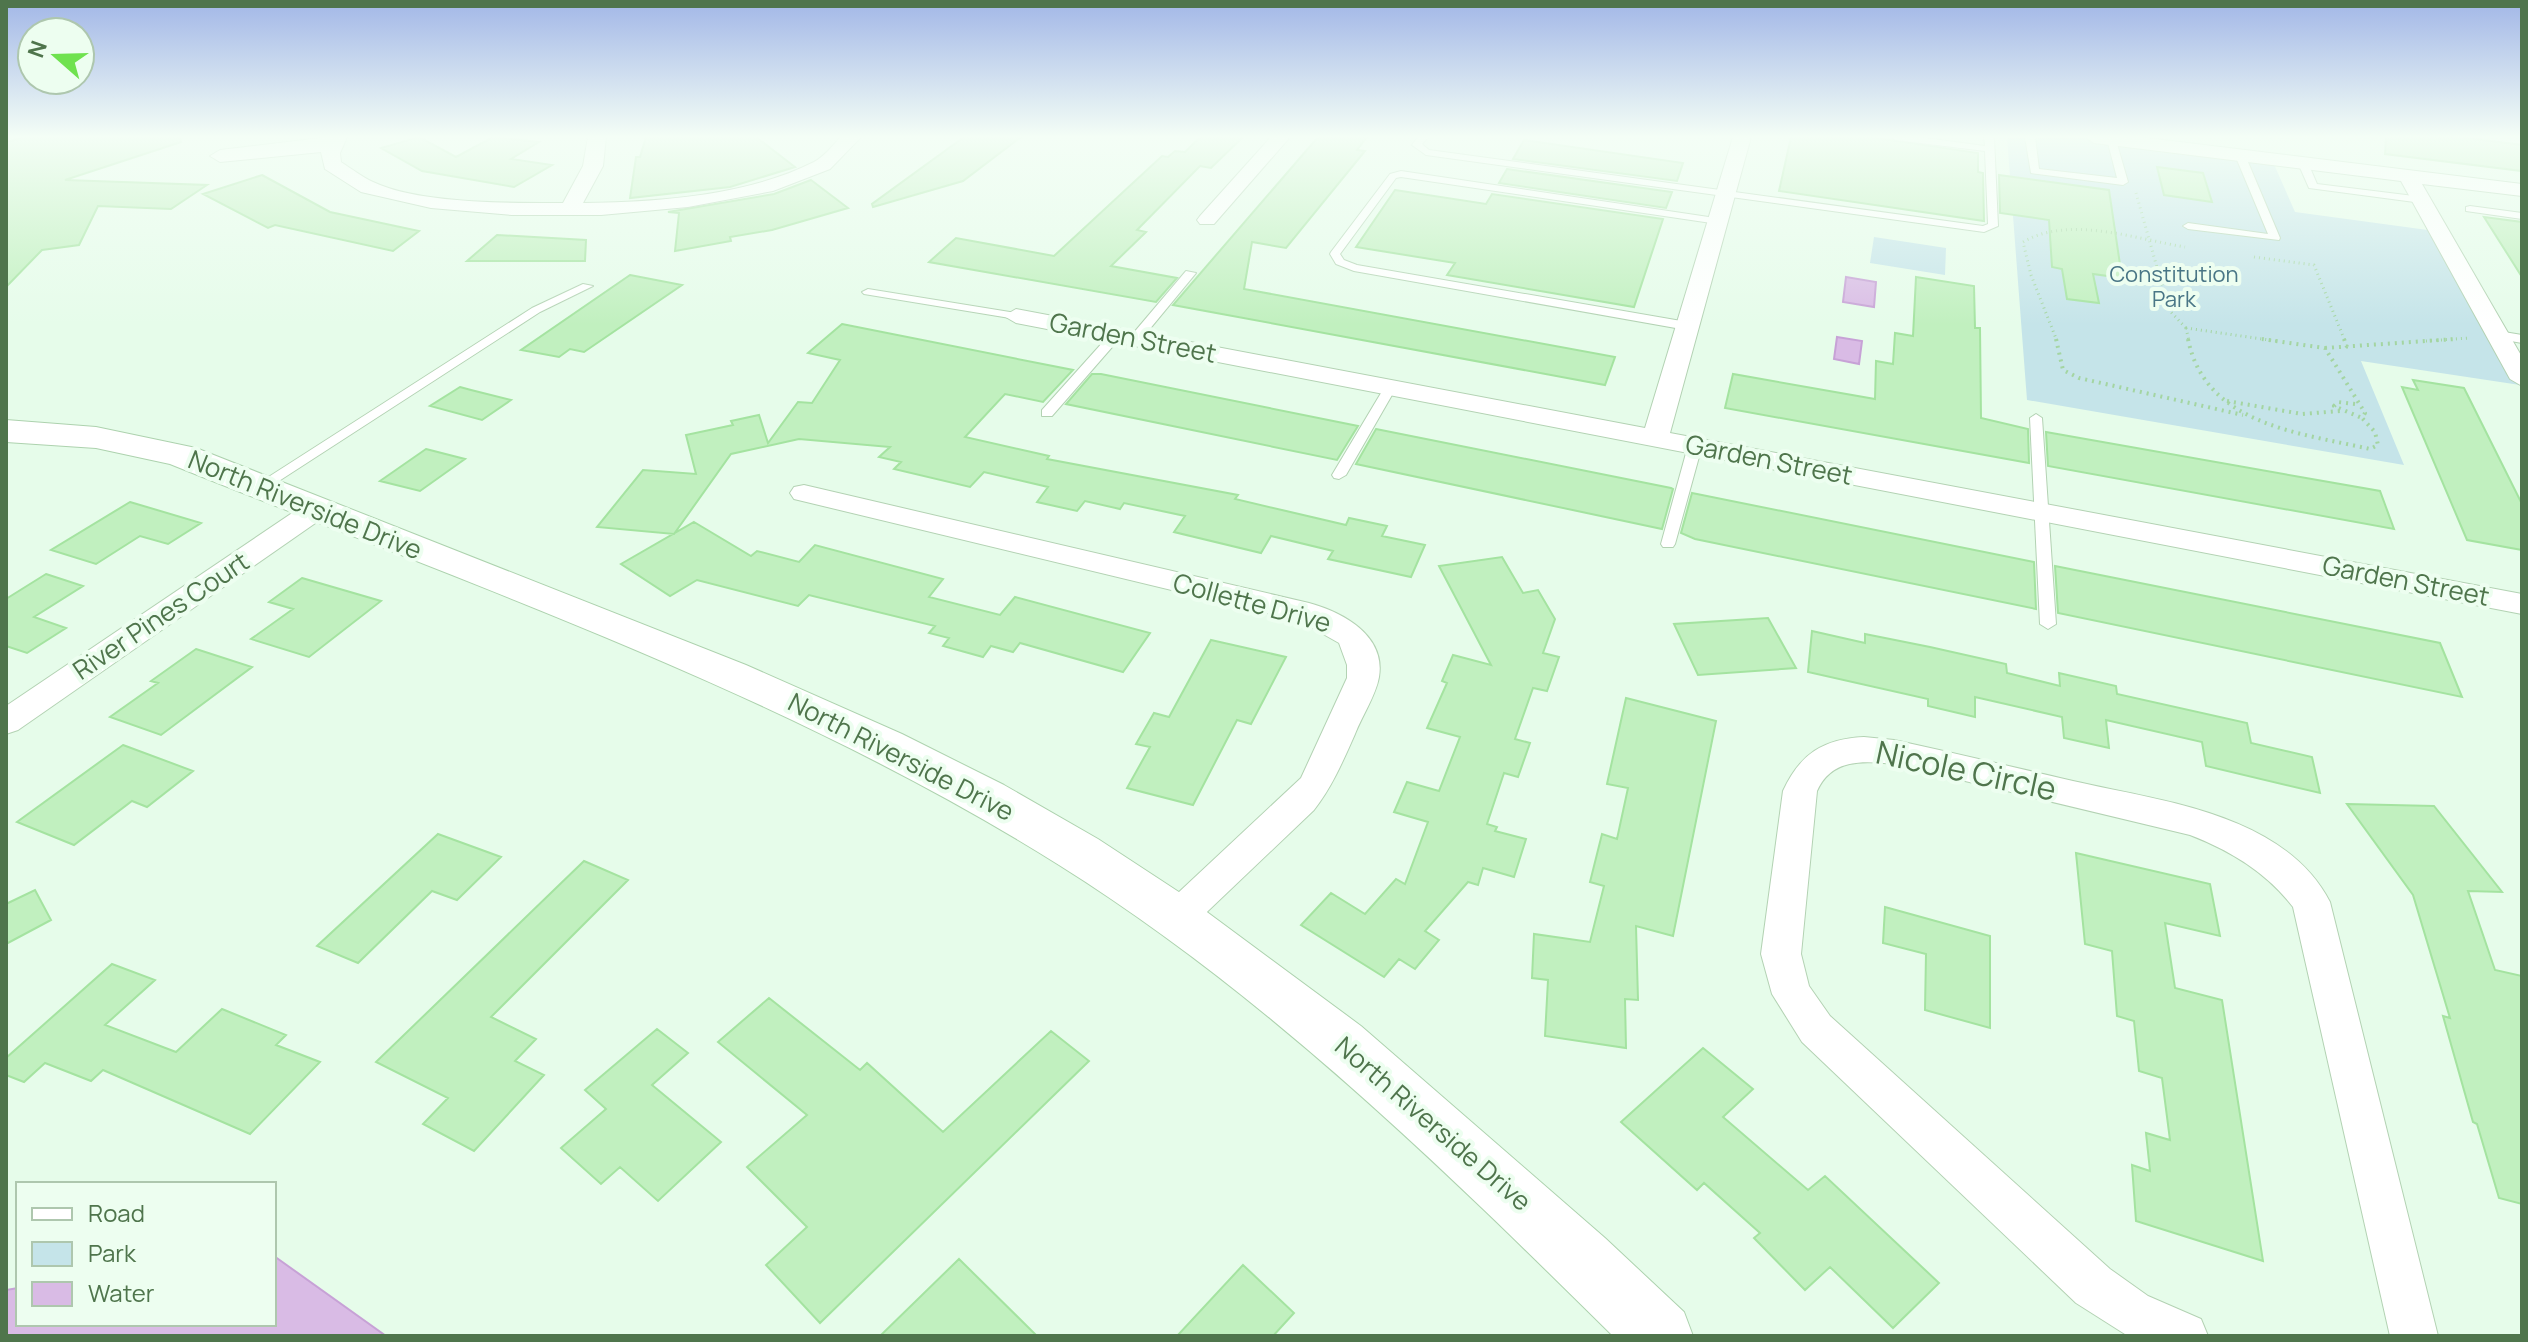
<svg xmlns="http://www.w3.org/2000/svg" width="2528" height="1342" viewBox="0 0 2528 1342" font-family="Manrope,sans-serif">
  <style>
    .green { fill: #c5e4e9 }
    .water { fill: #d9bbe5; stroke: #c7a2d6; stroke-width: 2 }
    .building { fill: #c1f0bf; stroke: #a4e3a0; stroke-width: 2 }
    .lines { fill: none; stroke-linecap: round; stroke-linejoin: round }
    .lane-casing { stroke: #b3d2b3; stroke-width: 2 }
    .street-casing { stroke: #b3d2b3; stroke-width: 2 }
    .secondary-casing { stroke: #add2ae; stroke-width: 2 }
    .path-far1 { stroke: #a4d5a2; stroke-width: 3; stroke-dasharray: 1 4; stroke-linecap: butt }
    .path { stroke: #a4d5a2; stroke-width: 4; stroke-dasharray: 2 5; stroke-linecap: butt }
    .lane { fill: #fff; fill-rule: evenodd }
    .street { fill: #fff; fill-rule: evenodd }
    .secondary { fill: #fff; fill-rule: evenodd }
    .labels { text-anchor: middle; stroke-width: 8; stroke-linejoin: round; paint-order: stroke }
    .far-park-label { font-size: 22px; fill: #497686; stroke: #edfef0 }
    .street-label { font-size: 26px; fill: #4f754c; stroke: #edfef0 }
    .near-street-label { font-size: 32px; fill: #4f754c; stroke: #edfef0 }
  </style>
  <rect width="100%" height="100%" fill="#e6fcea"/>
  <path class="green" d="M2007,137H2076L2273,162L2295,212L2435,231L2520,385L2361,361L2404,465L2027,400Z
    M1874,237L1946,248L1945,275L1870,263Z"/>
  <path class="water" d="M1846,277L1876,282L1874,307L1843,302Z
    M1837,337L1862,341L1859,364L1834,359Z
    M274,1256L386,1336H6V1290L18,1288V1324H274Z"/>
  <path class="building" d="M24,137H180L181,142L65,180L207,185L171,209L98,206L79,245L42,250L6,287V142Z
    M419,137L456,157L493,137L539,142L511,159L552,165L514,187L422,171L381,148Z
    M646,137H756L795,167L730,187L630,198L636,157H640Z
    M964,137H1021L963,181L873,207L872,204Z
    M1200,137H1243L1211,168L1200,166L1137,230L1146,232L1111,266L1177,278L1156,302L929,262L956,238L1054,256L1162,156L1168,157L1175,151L1185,152Z
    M1318,137H1367L1357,150L1365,151L1286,248L1252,242L1244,289L1615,357L1605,385L1173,305Z
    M1791,137H1870L1978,153V172L1983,173L1984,221L1779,191Z
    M2386,137H2459L2522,145V171L2385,154Z
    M1524,140L1683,163L1677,181L1513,159Z
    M2157,167L2203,173L2212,202L2164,195Z
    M1507,169L1672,192L1666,208L1499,183Z
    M262,175L330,212L419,231L393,251L275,225L268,228L203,194Z
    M1999,175L2109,190L2122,278L2093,274L2099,303L2067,299L2062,269L2052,267L2049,220L2000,213Z
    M811,180L848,208L772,230L730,237L731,241L675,251L679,213L668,212L774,194Z
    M1395,190L1486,204L1492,194L1663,219L1634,307L1447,275L1455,263L1356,247Z
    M2484,217L2522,222V277Z
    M497,235L586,240L585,261H467Z
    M630,275L682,285L584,352L570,349L559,357L521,350Z
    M1916,277L1974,286L1975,328H1980L1981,418L2028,429L2029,463L1725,408L1733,374L1875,399L1876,361L1893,364L1895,333L1913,336Z
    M842,324L1073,370L1043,402L1005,394L965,437L1049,456L1047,459L1238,495L1235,499L1346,525L1349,518L1387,526L1382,536L1425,545L1411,577L1328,559L1333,551L1271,536L1261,553L1174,532L1185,516L1124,503L1120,509L1085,501L1077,511L1037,502L1048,487L984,472L970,487L894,469L901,462L879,457L890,447L799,439L731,454L674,534L597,527L643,470L696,474L686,435L733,425L731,421L759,415L768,443L798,402L812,403L840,360L808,353Z
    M1092,374H1101L1358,426L1337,460L1066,404Z
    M2413,380L2464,388L2522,504V550L2467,540L2402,387L2418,390Z
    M460,387L471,390L511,400L482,420L430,406Z
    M1376,429L1671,488L1673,489L1662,529L1356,464Z
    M2046,432L2380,491L2394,529L2048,466Z
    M426,449L465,459L420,491L380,481Z
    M1692,493L2034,562L2036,609L1695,539L1681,533Z
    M130,502L201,523L168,544L140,536L96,564L51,550Z
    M694,522L751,556L757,551L799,562L815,545L943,579L929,597L1000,615L1015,597L1150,633L1123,672L1020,643L1013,652L991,646L983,657L943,646L949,638L929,633L935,626L809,595L798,606L697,580L670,596L621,564Z
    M1502,557L1523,593L1538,590L1555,619L1543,653L1559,657L1547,691L1533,688L1515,739L1530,743L1518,777L1504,773L1487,824L1497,827L1495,831L1526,839L1514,877L1483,868L1478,885L1468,882L1425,931L1439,940L1415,969L1399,959L1384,977L1301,925L1331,893L1365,914L1396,879L1405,884L1428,822L1394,812L1407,782L1439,791L1460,737L1427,728L1447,683L1442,681L1453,655L1491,665L1439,566Z
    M2055,566L2440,643L2462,697L2058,613Z
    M46,574L83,586L34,617L66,628L27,653L6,646V599Z
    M302,578L381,601L309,657L251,639L293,609L269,602Z
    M1768,618L1796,668L1698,675L1674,624Z
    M1812,631L1865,643V634L1930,647L2006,664L2007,673L2060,686L2059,673L2116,686L2117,694L2247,723L2251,743L2312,757L2320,793L2206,766L2202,742L2106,720L2109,748L2064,738L2062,717L1975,697V717L1928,706V699L1808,672Z
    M1211,640L1286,657L1251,724L1237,720L1193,805L1127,788L1150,747L1136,744L1154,713L1169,717Z
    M196,649L252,667L161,735L110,717L158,683L151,681Z
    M1626,698L1716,721L1673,936L1636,926L1638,1000L1625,999L1626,1048L1545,1036L1548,980L1532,978L1534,934L1590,942L1604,886L1590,882L1602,834L1617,839L1628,788L1607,784Z
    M123,745L193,771L147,807L132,801L74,845L17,822Z
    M2347,804L2434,806L2502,892L2468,891L2495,970L2522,976V1204L2499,1198L2477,1124L2473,1122L2443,1016L2450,1018L2413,895Z
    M438,834L501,857L457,900L432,891L358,963L317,946Z
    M2076,853L2210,884L2220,936L2165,923L2175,988L2222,1000L2263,1261L2136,1221L2132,1165L2150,1171L2146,1133L2170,1140L2162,1078L2139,1071L2134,1021L2117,1016L2112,951L2085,944Z
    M584,861L628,880L491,1017L536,1039L515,1061L544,1075L474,1151L423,1124L448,1098L376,1062Z
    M35,890L51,920L6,944V904Z
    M1885,907L1990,936V1028L1925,1010L1926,954L1883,943Z
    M112,964L155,980L105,1025L176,1052L222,1009L286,1035L276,1045L320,1062L250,1134L103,1070L91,1081L45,1063L24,1082L6,1075V1058Z
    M769,998L860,1070L867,1063L943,1132L1051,1031L1089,1061L820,1323L766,1265L807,1227L747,1167L807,1115L718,1042Z
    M657,1029L688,1053L652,1085L721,1142L658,1201L620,1167L601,1184L561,1148L606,1109L585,1090Z
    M1703,1048L1753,1089L1723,1117L1808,1190L1825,1176L1939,1283L1893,1328L1830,1267L1805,1290L1754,1238L1760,1233L1704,1183L1697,1190L1621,1122Z
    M959,1259L1037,1336H880Z
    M1243,1265L1294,1313L1273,1336H1177Z"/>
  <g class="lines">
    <defs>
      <path id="lane" d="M1418,137H1428L1422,144L1429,150L1983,226L1988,224L1985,151L1896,140L1891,137H1917L1985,146L1984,137H1994L1998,226L1984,232L1426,155L1412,145Z
        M2025,137H2035L2039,169L2117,178L2107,139L2115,137L2128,182L2123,185L2031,173Z
        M2240,152L2245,155L2280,238L2279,240L2188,229L2183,226L2188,223L2268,234L2235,155Z
        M2303,160L2308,163L2317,184L2422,197L2427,200L2422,203L2309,188L2298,163Z
        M1401,171L1722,219V223L1718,224L1401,177L1396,178L1340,254L1344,260L1357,265L1687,322L1693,326L1687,330L1354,271L1336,264L1330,254L1331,252L1390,174Z
        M2470,206L2522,213V219L2466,211V207Z
        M1186,271L1196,273L1139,342H1131V336Z
        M583,284L593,286L540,312L265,490H255L253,487L532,308Z
        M868,289L1016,313L1022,316L1016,319L864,294L862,292Z
        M1116,331L1122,335L1120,338L1052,416H1042V410L1112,332Z
        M2498,331L2522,335V343L2494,338V332Z
        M1390,384L1396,388L1346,475L1339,479L1334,478L1332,475L1384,388Z
        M2036,414L2042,418L2056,624L2048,629L2040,624L2030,418Z
        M1695,442L1702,446L1675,544L1673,547H1663L1661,544L1688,446Z"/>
      <path id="street" d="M329,137H347L340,153L341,162C352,169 362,177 373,182C419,204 511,203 563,203L583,166L588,137H606L603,166L583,203C657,202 747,196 814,162C824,157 833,145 841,137H861L830,169L773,191L688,207L601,215H512L431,208L361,192L325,169L321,152L220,162L210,156L220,150Z
        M1271,137H1290L1214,224H1200L1197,220L1200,216Z
        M1733,137H1751L1670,433L2522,594V614L1016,323L1004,316L1016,309L1645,428Z
        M2085,137H2139L2522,184V196L2422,184L2522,357V386L2510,379L2401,181L2094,143Z
        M804,485L1309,603C1342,612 1386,635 1379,677C1376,695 1362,716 1355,734C1343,761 1332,787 1314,810L1189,929L1176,934L1163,929L1157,918L1163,907L1301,778L1347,678V665L1339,643L1300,621L794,499L790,493L794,487Z
        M317,501L327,503L331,509L327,515L18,730L6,734V706L307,503Z
        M1864,737L1894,740C1954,753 2013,767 2073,781C2160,801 2284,813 2330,902L2438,1336H2390L2293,907C2266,872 2231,851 2190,835L1894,764C1863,761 1832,758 1817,791L1801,954L1809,986L1830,1016L2110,1269L2148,1296L2201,1319L2208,1336H2128L2076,1303L1802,1042L1772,994L1761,954L1783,791C1800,754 1823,739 1864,737Z"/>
      <path id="secondary" d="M6,420L96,427L196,448L746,665L902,734L1004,785L1098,839L1188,898L1361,1026L1605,1238L1684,1312L1693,1336H1613C1441,1166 1265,994 1059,865C784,692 470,585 170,464L96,448L6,442Z"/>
    </defs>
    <use href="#lane" class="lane-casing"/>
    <use href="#street" class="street-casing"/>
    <use href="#secondary" class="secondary-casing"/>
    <path class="path-far1" d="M2136,193L2169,310L2186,328
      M2254,257L2314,265L2345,341
      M2186,328L2276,341
      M2186,328L2189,341
      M2057,341L2031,275L2023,242C2069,215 2136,239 2185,247
      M2426,341L2469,338"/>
    <path class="path" d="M2056,339L2063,370L2079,378L2243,415
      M2188,339C2205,425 2300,433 2370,449L2378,445L2375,432L2362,418L2365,413L2325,348L2262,339
      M2344,339L2347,347
      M2325,348L2455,339
      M2227,401L2302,414L2340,411
      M2355,404L2338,402L2334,406L2362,418"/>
    <use href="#lane" class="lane"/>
    <use href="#street" class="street"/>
    <use href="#secondary" class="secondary"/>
  </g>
  <linearGradient id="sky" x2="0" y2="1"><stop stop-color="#a2b7e7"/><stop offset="0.42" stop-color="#f4fef6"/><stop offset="1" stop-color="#f4fef6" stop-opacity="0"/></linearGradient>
  <rect width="2528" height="325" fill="url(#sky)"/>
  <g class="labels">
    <g class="far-park-label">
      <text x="2174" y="282">Constitution<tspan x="2174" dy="25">Park</tspan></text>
    </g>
    <g class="street-label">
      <text transform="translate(1133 338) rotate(11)" y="9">Garden Street</text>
      <text transform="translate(1769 460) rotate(11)" y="9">Garden Street</text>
      <text transform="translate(305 505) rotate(22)" y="9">North Riverside Drive</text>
      <text transform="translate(2406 581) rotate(11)" y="9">Garden Street</text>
      <text transform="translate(1252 603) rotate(15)" y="9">Collette Drive</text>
      <text transform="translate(161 616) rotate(-34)" y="9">River Pines Court</text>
      <text transform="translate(901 757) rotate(27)" y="9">North Riverside Drive</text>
      <text transform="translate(1433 1124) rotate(41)" y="9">North Riverside Drive</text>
    </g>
    <g class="near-street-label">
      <text transform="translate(1966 771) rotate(12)" y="11">Nicole Circle</text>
    </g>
  </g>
  <rect width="2528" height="1342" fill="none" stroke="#4f754c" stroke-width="16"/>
  <rect x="16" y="1182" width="260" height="144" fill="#edfef0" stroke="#aec7ae" stroke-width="2"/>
  <rect x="32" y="1208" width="40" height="12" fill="#ffffff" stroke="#aec7ae" stroke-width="2"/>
  <text x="88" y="1222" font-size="24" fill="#4f754c">Road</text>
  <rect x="32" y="1242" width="40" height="24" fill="#c5e4e9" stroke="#aec7ae" stroke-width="2"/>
  <text x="88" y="1262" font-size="24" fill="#4f754c">Park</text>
  <rect x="32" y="1282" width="40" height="24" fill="#d9bbe5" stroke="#aec7ae" stroke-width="2"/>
  <text x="88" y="1302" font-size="24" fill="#4f754c">Water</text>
  <g transform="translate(56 56) rotate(290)"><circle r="38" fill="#edfef0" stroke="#aec7ae" stroke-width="2"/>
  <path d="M0-6L14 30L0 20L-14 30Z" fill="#6fe24f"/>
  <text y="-12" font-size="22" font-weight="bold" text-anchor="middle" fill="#4f754c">N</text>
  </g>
</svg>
